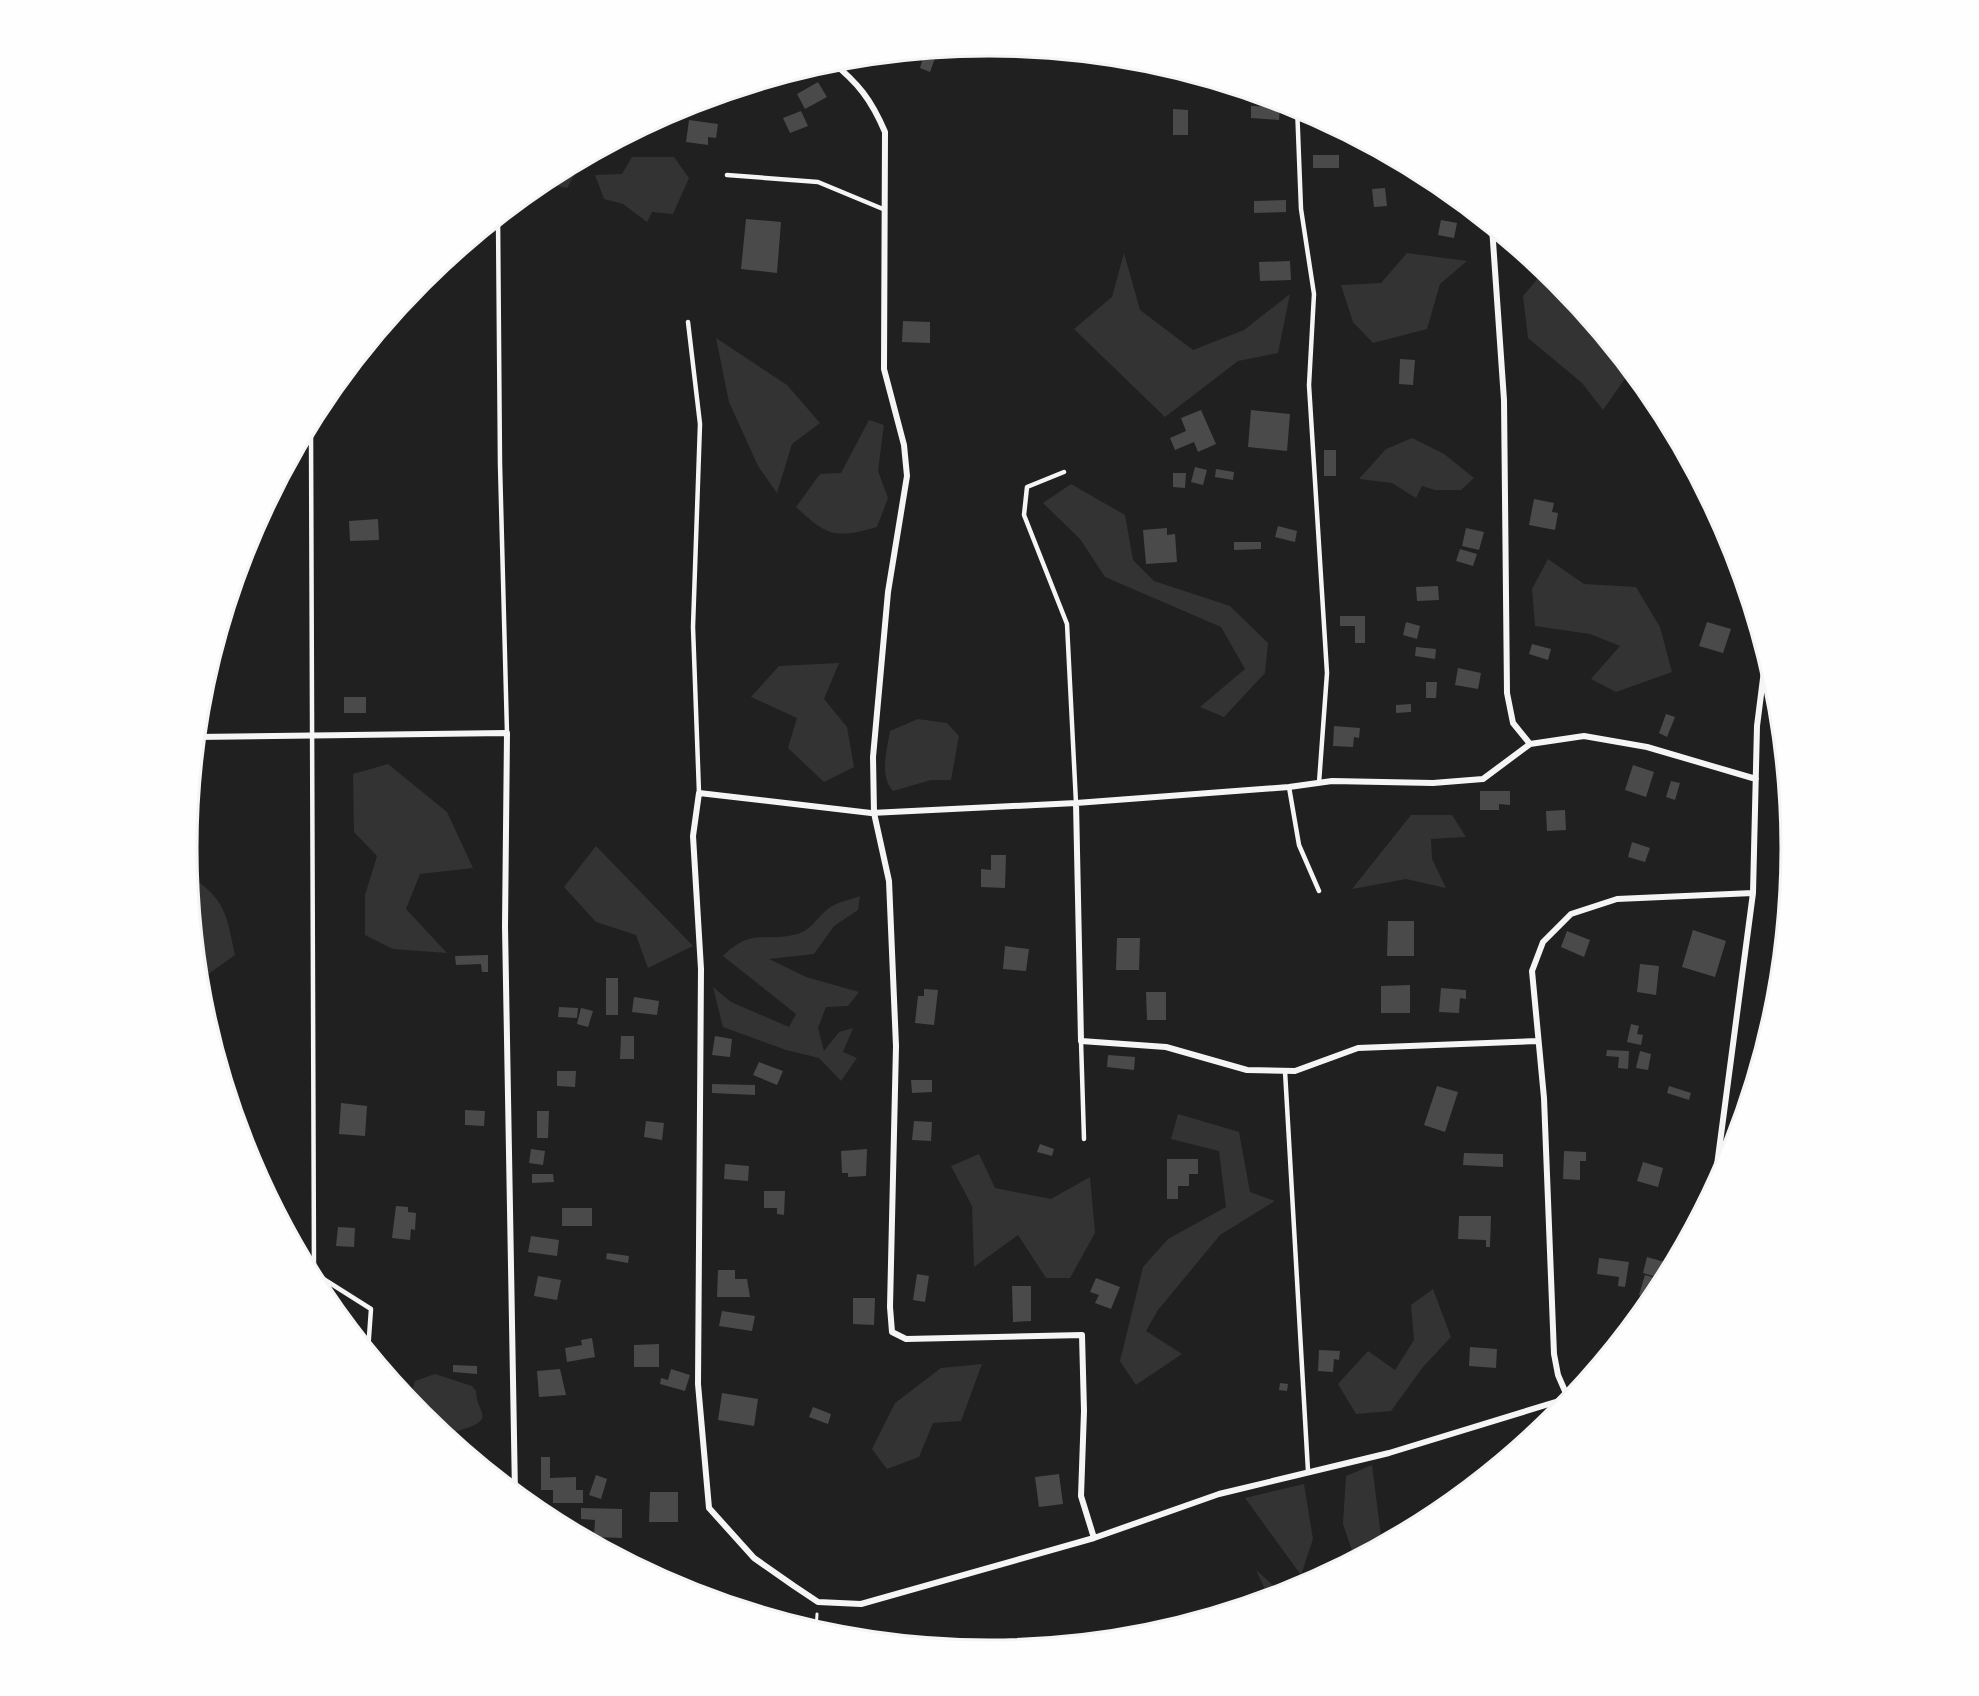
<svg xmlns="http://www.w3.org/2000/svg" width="1979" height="1696" viewBox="0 0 1979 1696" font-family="'Nunito Sans',sans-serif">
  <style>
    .green { fill: #202020 }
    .water { fill: #333 }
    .building { fill: #4a4a4a }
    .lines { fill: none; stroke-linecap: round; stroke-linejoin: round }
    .path { stroke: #f5f5f5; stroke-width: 3 }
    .service { stroke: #f5f5f5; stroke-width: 4.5 }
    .minor { stroke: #f5f5f5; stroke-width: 6 }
    .rim { fill: none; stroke: #f5f5f5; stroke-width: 3 }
  </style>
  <rect width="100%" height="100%" fill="#111"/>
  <path class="green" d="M189 848a800 800 0 1 1 1600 0a800 800 0 1 1-1600 0Z"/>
  <path class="water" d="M632,157H674L689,178L673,214L652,212L647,222L623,204L604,199L595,175L622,174Z
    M583,159L567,188L545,183L546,179Z
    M1124,253L1140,310L1193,350L1244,330L1290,294L1278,353L1238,361L1165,417L1074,329L1112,297Z
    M1407,253L1467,261L1440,284L1427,329L1373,343L1353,322L1341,285L1381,283Z
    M1545,270L1558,280L1631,370L1603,410L1582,383L1528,338L1523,296Z
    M716,338L787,385L820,423L792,444L777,493L758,466L729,402Z
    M869,420L884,425L878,471L888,498L877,527C835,539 827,536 796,507L820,474L841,473Z
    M1412,438L1444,454L1474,478L1461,490H1435L1422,486L1416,498L1392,483L1359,479L1386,449Z
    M1071,484L1125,515L1133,560L1154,581L1230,606L1268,643L1265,673L1224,717L1200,707L1245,669L1221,627L1105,577L1080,539L1043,503Z
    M1548,559L1584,584L1636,587L1660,627L1672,672L1616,692L1591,679L1620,646L1590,634L1535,626L1532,589Z
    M839,663L824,699L847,727L854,767L824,782L788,748L797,718L751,697L779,666Z
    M918,719L947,723L959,736L951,780H931L893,791C879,776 887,750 890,731Z
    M388,764L447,812L473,868L420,874L406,909L447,953L393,949L365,935V895L377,856L354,832L353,774Z
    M1411,815H1452L1466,837L1431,839L1432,859L1446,888L1406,879L1352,889Z
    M596,846L693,946L648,968L636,935L596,922L564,887Z
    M189,875C226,900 226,913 235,955L207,975L199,971Z
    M860,896L858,910L834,926L814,954L769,959L806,977L859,992L848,1006L826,1007L818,1028L824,1051L839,1032L853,1028L843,1052L857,1058L841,1081L819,1058L786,1050L723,1027L713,987L731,1002L789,1027L796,1014L723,956C752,927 764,943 797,934C812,930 817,917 829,908C837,902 850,900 860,896Z
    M1178,1114L1239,1132L1250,1192L1275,1201L1220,1235L1158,1310L1146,1331L1182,1354L1136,1385L1120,1361L1143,1267L1168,1239L1226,1207L1219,1151L1171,1139Z
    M979,1154L995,1188L1051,1199L1090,1177L1095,1233L1070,1278H1046L1018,1235L974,1267L972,1206L951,1166Z
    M1433,1289L1451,1337L1423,1367L1391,1411L1356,1414L1338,1384L1368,1351L1395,1370L1414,1340L1411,1305Z
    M333,1308C344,1310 356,1315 351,1329Z
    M982,1364L961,1421L933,1423L919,1457L887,1469L872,1449L895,1403L941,1368Z
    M435,1374L472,1386L476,1391C476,1413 498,1419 461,1430C454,1432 450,1434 442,1433L411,1395L415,1381Z
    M1372,1465L1382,1544L1355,1559L1343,1524L1346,1476Z
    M1304,1484L1313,1539L1301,1575L1245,1498Z
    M1256,1570L1283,1594L1269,1598Z"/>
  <path class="building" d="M938,50L930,72L920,68L925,51Z
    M818,82L827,97L805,109L797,94Z
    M1251,106L1280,107L1279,120L1251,118Z
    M1173,109L1188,110V135H1173Z
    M801,111L808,126L790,133L783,118Z
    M689,120L718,124L716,138L708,137V145L686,142Z
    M1313,155H1339V168H1313Z
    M1385,188L1387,206L1374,207L1372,189Z
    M1286,200V212L1254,213V201Z
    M746,219L781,222L777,273L741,269Z
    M1441,220L1457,223L1454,238L1438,235Z
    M1290,261L1291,280L1260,281L1259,262Z
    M903,321L930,322V343L902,342Z
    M1400,359L1415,360L1413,385L1399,384Z
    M1201,410L1216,444L1198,452L1194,442L1175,450L1170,438L1186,431L1181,418Z
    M1251,410L1290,414L1287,451L1248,447Z
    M1324,450H1336V476H1324Z
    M1195,467L1207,470L1203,485L1191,482Z
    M1216,469L1234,472L1233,480L1215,477Z
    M1173,473H1186L1185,488L1173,487Z
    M1534,499L1554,503L1552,512L1558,513L1555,530L1529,525Z
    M378,519L379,540L350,541L349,521Z
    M1278,526L1297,531L1295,542L1275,537Z
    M1167,528V535L1175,534L1177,562L1146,564L1143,530Z
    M1466,528L1484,532L1479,550L1462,546Z
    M1234,542H1261V549L1234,550Z
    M1460,549L1477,554L1473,566L1456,561Z
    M1438,586L1439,600L1417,601L1416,587Z
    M1340,616H1365V643H1355V626H1340Z
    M1406,622L1420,626L1417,639L1403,635Z
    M1707,622L1731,629L1723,653L1699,646Z
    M1532,644L1551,649L1548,660L1529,654Z
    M1416,647L1436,649L1435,659L1415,656Z
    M1458,668L1481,673L1478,689L1455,685Z
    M1426,682H1437L1436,698H1426Z
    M344,697H366V713H344Z
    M1411,704V712L1396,713V705Z
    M1666,714L1675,717L1667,737L1659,733Z
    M1334,726L1360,728L1359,738L1354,737L1353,747L1333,746Z
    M1633,765L1654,772L1646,797L1625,790Z
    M1671,781L1680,783L1675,800L1666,797Z
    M1480,791H1510V805L1499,804V810H1480Z
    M1565,810L1566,830L1547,831L1546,811Z
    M1632,842L1650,848L1645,862L1628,857Z
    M991,855H1006L1005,888L981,887V869L991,870Z
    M1388,921H1414V956H1387Z
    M1693,930L1726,941L1715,977L1682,967Z
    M1567,931L1590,940L1584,957L1561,947Z
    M1117,938H1140L1139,970H1116Z
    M1005,946L1029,949L1026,971L1003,969Z
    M488,955V972H482L481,964L456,965L455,956Z
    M1640,964L1659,966L1656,995L1637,992Z
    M606,978H618V1015H606Z
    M1410,985V1013H1381V986Z
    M1441,988L1466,990V999L1460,998L1459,1013L1439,1012Z
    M924,989L938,990L934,1025L915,1023L918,996H924Z
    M1146,992H1166V1020H1147Z
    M634,997L659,1001L657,1015L632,1012Z
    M559,1007L578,1008L577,1018L558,1017Z
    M581,1008L593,1011L588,1027L577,1024Z
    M1631,1024L1639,1026L1637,1034L1643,1035L1641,1045L1627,1042Z
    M621,1036H634V1059H620Z
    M715,1036L732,1039L730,1057L712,1055Z
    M1607,1050L1629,1051L1628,1069L1618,1068L1619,1057L1606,1056Z
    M1640,1051L1651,1054L1648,1070L1636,1068Z
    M1108,1055L1135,1057L1134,1070L1107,1067Z
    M759,1062L783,1071L777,1085L753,1075Z
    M557,1071H576L575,1087L557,1086Z
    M1752,1075H1756L1751,1089H1750Z
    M911,1080H932V1092L912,1093Z
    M712,1084L755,1085V1095L712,1093Z
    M1437,1086L1458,1092L1445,1132L1424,1125Z
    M1669,1086L1691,1093L1689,1100L1667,1093Z
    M341,1103L367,1106L365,1136L339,1134Z
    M465,1110L485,1111L484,1126L465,1125Z
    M537,1111H549L548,1138H537Z
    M646,1121L664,1123L662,1140L644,1137Z
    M914,1121L932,1122L931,1141L912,1140Z
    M1040,1144L1054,1149L1052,1156L1037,1152Z
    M531,1149L545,1151L543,1165L529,1163Z
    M867,1149L866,1176L848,1177V1173H842L841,1151Z
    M1564,1151L1586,1152V1161H1580V1180L1563,1179Z
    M1464,1153L1503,1154V1167L1463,1165Z
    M1167,1159H1198V1174H1189V1186H1178V1199H1167Z
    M1643,1162L1663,1168L1658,1187L1637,1181Z
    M725,1164L749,1166L748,1181L724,1179Z
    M532,1174H553L554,1182L532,1183Z
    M764,1191H785L784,1215L777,1214V1208H764Z
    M396,1206L408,1207V1212L416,1213L415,1230L411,1229L410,1240L392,1238Z
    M562,1208H592V1226H562Z
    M1459,1216H1491L1490,1247H1486V1240L1458,1239Z
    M338,1227L355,1228L354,1247L336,1246Z
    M531,1236L559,1240L557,1256L528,1252Z
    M607,1253L629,1256L628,1263L606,1259Z
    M1647,1257L1668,1263L1663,1279L1643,1273Z
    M1599,1258L1629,1262L1625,1287L1618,1286L1619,1277L1597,1274Z
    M718,1270H735V1279H747L750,1297H717Z
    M917,1274L929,1276L925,1302L913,1300Z
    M1645,1275L1663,1280L1653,1299L1639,1295Z
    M538,1276L561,1280L557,1300L534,1296Z
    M1096,1278L1120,1287L1111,1309L1095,1303L1099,1295L1090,1292Z
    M1012,1286H1031V1321L1013,1322Z
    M853,1298H875L874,1325L853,1324Z
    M722,1311L755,1316L752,1331L719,1326Z
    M592,1338L595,1357L567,1362L565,1348L582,1345L581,1340Z
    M659,1344V1367H634V1345Z
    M1470,1347L1497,1349L1496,1368L1469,1366Z
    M1319,1350L1340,1351L1339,1360L1334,1359L1333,1372L1318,1371Z
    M453,1365L477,1366V1374L453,1372Z
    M560,1369L566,1395L539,1397L537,1371Z
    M671,1369L690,1375L685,1391L660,1384L661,1378L668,1380Z
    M1280,1383L1288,1384L1287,1391L1279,1390Z
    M722,1393L758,1399L754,1426L718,1420Z
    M813,1407L831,1414L828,1424L809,1417Z
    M541,1457H550V1478L576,1477V1490H583V1503H553V1490H541Z
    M1059,1474L1063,1504L1039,1507L1035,1477Z
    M596,1475L607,1479L601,1499L589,1495Z
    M650,1492H678V1522H649Z
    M581,1508L622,1509V1538L594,1537L595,1520L581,1519Z"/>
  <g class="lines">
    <path class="path" d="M816,1630L817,1614"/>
    <path class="service" d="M1297,106L1301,209L1314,294L1309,385L1327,673L1319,783
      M727,175L818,182L883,209
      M498,217L500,464L507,733
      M688,322L700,424L693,627L699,793
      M311,431L314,1273L371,1309L368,1351
      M1064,472L1027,487L1024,515L1067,624L1076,803
      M1289,787L1299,845L1319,891
      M1081,1041L1084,1139
      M1285,1071L1308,1471"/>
    <path class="minor" d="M831,61C858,83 871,99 885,132L884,369L904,445L907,476L888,592L873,757L874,813L889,881L896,1046L890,1307L892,1332L906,1339L1082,1335L1084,1411L1081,1496L1094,1538
      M1492,227L1504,400L1507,693L1513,723L1530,744
      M197,737L507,733L505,926L515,1493
      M1076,803L1081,1041L1166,1047L1247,1070L1295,1071L1358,1048L1538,1041
      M1714,1188L1753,893L1757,726L1766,655
      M1572,1397L1389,1453L1219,1494L1094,1538L861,1604L818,1602L794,1586L754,1558L709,1508L698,1384L701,969L693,836L699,793L871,813L1076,803L1289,787L1332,781L1433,783L1483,779L1530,744L1584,736L1647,747L1756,779
      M1568,1398L1558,1375L1554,1354L1544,1098L1532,971L1543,942L1571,914L1617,899L1753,893"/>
  </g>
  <path d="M0 0H1979V1696H0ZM197 848a792 792 0 1 1 1584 0a792 792 0 1 1-1584 0Z" fill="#fefefe" fill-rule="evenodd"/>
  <path class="rim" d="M197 848a792 792 0 1 1 1584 0a792 792 0 1 1-1584 0Z"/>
</svg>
